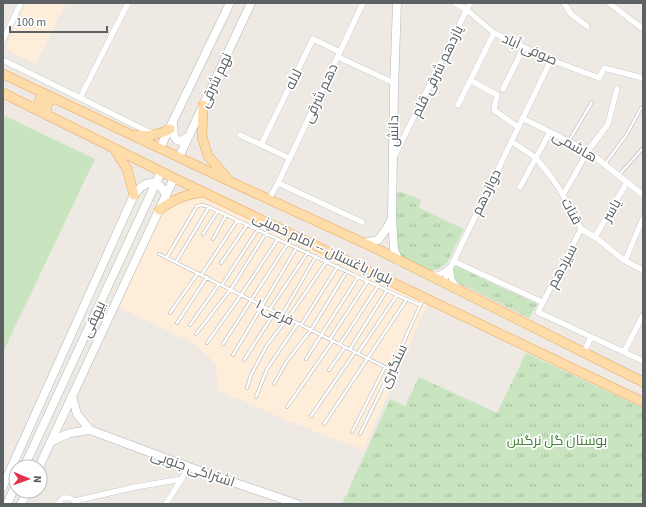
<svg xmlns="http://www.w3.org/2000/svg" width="646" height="507" viewBox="0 0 646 507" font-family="'Source Sans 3',Cairo,sans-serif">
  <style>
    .commercial { fill: #fdedd9 }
    .park { fill: url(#park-tufts) }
    .pitch { fill: #c9e5c0 }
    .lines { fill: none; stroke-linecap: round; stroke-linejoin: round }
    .lane-casing { stroke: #afb3b6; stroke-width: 3.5 }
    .street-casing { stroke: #afb3b6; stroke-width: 6 }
    .secondary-casing { stroke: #b0b5b8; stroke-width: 9 }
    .primary-casing { stroke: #eea45c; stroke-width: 10 }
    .lane { stroke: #fff; stroke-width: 2.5 }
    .street { stroke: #fff; stroke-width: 5.5 }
    .secondary { stroke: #fff; stroke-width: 8 }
    .primary { stroke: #fddca9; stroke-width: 9 }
    .labels { text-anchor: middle; stroke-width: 3.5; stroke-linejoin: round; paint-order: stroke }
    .street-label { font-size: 14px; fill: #5c6164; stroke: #fff }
    .park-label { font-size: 14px; fill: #438136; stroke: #fff }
  </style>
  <defs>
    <pattern id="park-tufts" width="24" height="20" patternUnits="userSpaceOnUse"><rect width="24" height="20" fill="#c9e5c0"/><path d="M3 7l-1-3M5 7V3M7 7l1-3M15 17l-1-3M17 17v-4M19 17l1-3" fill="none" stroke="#a6bda0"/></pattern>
  </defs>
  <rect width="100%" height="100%" fill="#eee9e3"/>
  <path class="commercial" d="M26,3H66L36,64L5,49Z
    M201,195L429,301L363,450L291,422L218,390L216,364L195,344L119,307L162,213L178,201Z"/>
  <path class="park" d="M399,191L421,200L419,208L464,229L448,261C443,268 433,273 424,269C419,267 406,261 402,257C394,249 396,207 396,194Z
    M456,266L537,304L529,318L452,280L453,269Z
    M526,353L643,408V504H342L390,399L405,406L419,377L497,413Z"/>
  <path class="pitch" d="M3,115L95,159L3,352Z"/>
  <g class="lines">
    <defs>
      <path id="lane" d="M569,141L592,102
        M605,164L627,134L641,108
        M619,175L643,148
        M203,234L218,211
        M213,239L226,215
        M159,254L391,370
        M167,257L197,206L202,205L209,207L397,295L420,305
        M176,262L209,207
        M221,263L247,225
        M202,274L237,221
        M222,285L258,229
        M270,309L308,252
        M170,313L198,273
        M282,315L316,256
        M177,323L207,277
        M190,325L219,284
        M301,325L338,266
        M196,334L231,289L266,233
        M330,339L368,281
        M207,343L241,295L278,239
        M223,344L288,243
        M340,344L378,286
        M350,349L387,290
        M358,353L397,295
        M233,355L297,247
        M306,359L358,277
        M244,360L275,312
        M329,370L345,347
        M274,384L287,361L311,330L347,271
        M247,388L251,375L267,345L288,318L327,261
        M256,397L267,369L298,323
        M287,407L333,341
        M311,416L355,352
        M324,424L407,299
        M352,432L385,367
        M360,434L391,370L423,299"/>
      <path id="street" d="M455,3L467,10L494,33L551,60L599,78L604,68L643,78
        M564,3L571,14L587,26
        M609,3L643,29
        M3,40L21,3
        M338,57L394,83
        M3,60L153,134
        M470,80L497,95L494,110L518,127
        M503,89L524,47
        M80,98L128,3
        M458,105L494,33
        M522,118L588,151L643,195
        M240,135L289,158
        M511,141L536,158L552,178L563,195L581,229L595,237L625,261L643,270
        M261,145L313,39L340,52
        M394,157L470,3
        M278,183L363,3
        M520,187L550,132
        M563,195L588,151L608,124L617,89
        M269,199L278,183L362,222
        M581,229L538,312L643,361
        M595,237L627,182
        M453,261L542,302
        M625,261L643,218
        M450,268L452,280L457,287
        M432,275C439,276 443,273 449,268
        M443,283L551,60
        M584,352L591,337
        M624,352L643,315
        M58,504L63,498H69L75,501L135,487L182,479
        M166,504L189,467"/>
      <path id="secondary" d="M397,3L394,89L392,217L394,250L399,261
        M173,125L174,136L177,140L181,141L189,136
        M160,148L230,3
        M179,157L251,3
        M364,243L378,240L387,228L391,220
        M72,396L77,414L90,430
        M52,441L70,433L90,430L189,467L297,504
        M24,467L161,172
        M39,467L174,178
        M3,486L134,195C144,181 159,176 166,196
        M7,504L16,485
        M21,504L28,491"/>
      <path id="primary" d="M3,74L229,181L377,249L643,382
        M3,93L174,178L643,402
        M203,105L202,137L208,156L227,178
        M32,108L39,104L41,93
        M48,116L46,107L48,102L54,99
        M137,135C149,137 159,135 170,129
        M115,150L127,169L134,195
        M159,210C174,199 184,195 203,192"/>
    </defs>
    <use href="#lane" class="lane-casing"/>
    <use href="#street" class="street-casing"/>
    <use href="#secondary" class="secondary-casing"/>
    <use href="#primary" class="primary-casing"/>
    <use href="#lane" class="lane"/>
    <use href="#street" class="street"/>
    <use href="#secondary" class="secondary"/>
    <use href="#primary" class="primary"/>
  </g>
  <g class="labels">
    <g class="street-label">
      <text transform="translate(530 49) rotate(24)" y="5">صوفی آباد</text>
      <text transform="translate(437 71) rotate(-64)" y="5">یازدهم شرقی قلم</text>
      <text transform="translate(293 79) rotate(-64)" y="5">لاله</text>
      <text transform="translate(215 80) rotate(-65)" y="5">نهم شرقی</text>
      <text transform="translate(320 93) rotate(-65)" y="5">دهم شرقی</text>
      <text transform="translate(393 131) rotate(-89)" y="5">دانش</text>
      <text transform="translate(575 146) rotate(30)" y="5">هاشمی</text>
      <text transform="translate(486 192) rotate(-64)" y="5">دوازدهم</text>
      <text transform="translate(611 210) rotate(-60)" y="5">یاسر</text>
      <text transform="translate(572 211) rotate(61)" y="5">قنات</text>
      <text transform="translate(323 248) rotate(25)" y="5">بلوار باغستان -- امام خمینی</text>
      <text transform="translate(562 266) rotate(-62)" y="5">سیزدهم</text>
      <text transform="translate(275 312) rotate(27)" y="5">۱ فرعی</text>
      <text transform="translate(93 319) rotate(-65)" y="5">بیهقی</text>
      <text transform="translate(393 366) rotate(-65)" y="5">سنگبری</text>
      <text transform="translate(193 468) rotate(19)" y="5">اشتراکی جنوبی</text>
    </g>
    <g class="park-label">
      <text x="557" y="445">بوستان گل نرگس</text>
    </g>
  </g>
  <rect width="646" height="507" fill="none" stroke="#5c6164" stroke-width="8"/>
  <g transform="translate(28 479) rotate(92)"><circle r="19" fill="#ffffff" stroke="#bec0c1"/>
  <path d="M0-3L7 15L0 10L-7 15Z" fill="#e5324d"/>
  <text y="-6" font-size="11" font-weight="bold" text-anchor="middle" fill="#5c6164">N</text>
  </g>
  <path d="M10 26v6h97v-6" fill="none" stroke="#5c6164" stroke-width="2"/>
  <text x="16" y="26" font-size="12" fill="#5c6164" stroke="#ffffff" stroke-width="3" paint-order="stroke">100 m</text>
</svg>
